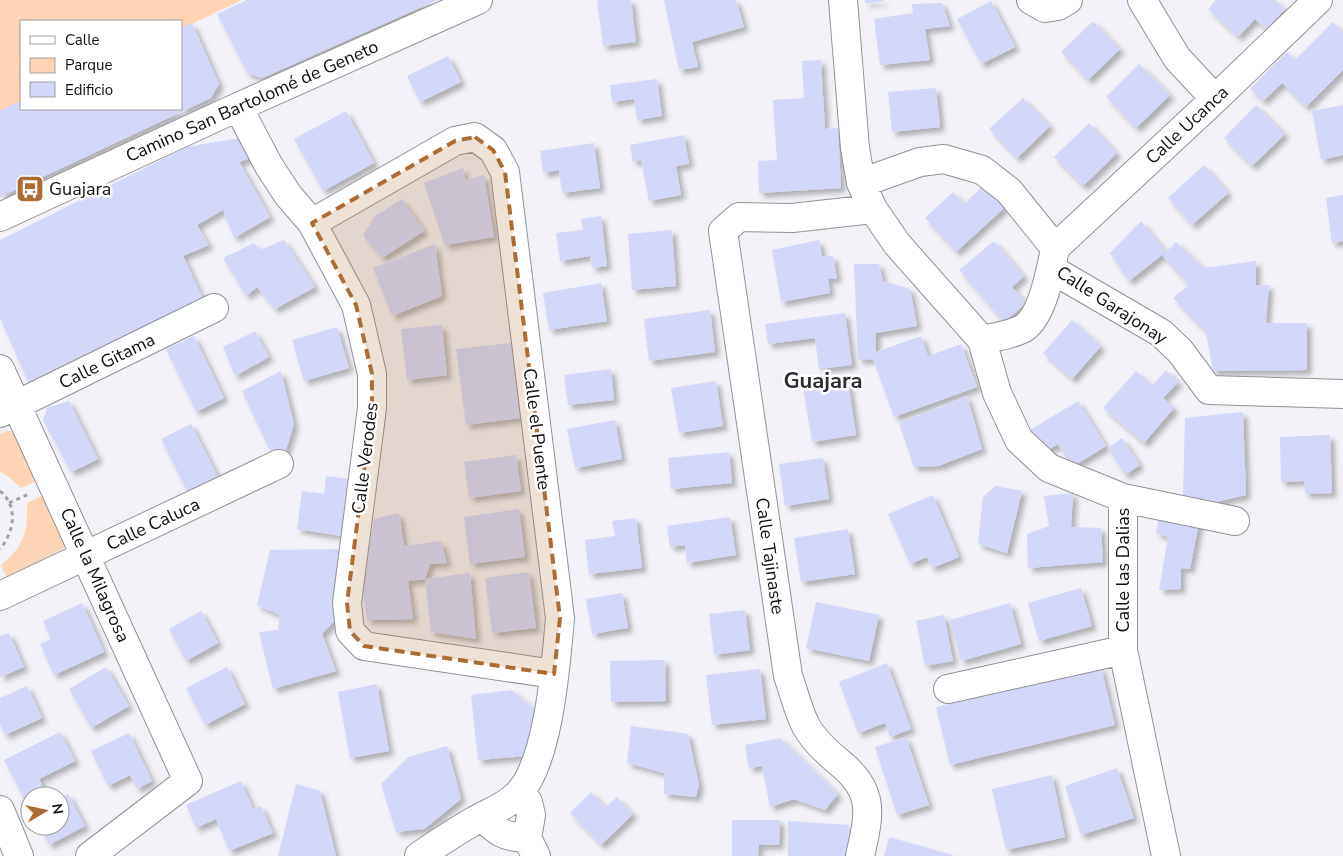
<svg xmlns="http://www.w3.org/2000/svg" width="1343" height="856" viewBox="0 0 1343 856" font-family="'Nunito Sans',sans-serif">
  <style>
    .green { fill: #fdd5b5 }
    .building { fill: #d3d7f8; filter: url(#shadow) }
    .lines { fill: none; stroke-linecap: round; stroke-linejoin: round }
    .minor-casing { stroke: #929297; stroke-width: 30 }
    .path { stroke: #a1a1a6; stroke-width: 3; stroke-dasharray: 4 4; stroke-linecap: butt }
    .minor { stroke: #fff; stroke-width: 28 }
    .marked { fill: #ac6d34; fill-opacity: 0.2; stroke: #ac6d34; stroke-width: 4; stroke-dasharray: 10 6; stroke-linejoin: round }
    .labels { text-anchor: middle; stroke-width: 5; stroke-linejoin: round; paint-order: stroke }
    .street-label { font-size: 18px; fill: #0f0f11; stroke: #fff }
    .poi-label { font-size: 18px; fill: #0f0f11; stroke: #fff; text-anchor: start }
    .district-label { font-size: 22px; font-weight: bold; fill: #2e2e32; stroke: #fff }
  </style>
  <defs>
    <filter id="shadow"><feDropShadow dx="4.5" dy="4.5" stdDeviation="2.5" flood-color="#0004"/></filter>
  </defs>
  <rect width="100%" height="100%" fill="#f1f1f7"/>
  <path class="green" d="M0,0H242L181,29V21H21V104L0,114Z
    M6,431H11L15,434L37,481L21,488L8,476L0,472V434Z
    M44,495L66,543V547L7,578L1,565C24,546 28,532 27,503Z"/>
  <path class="building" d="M247,0H437L262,78L247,73L217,14Z
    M597,0H631L636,42L603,46Z
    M664,0H736L744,27L692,42L698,67L679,70Z
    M865,0H884V1L865,3Z
    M1216,0H1275L1285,9L1266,29L1255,19L1238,37L1208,9Z
    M991,1L1015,47L981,64L957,19Z
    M942,3L950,26L925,29L930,60L880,65L874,19L913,13L912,4Z
    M1093,21L1120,49L1088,80L1061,52Z
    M1333,22L1343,33V70L1306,107L1282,83L1263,101L1250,89L1287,52L1295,60Z
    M192,23L219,84L211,98L0,197V110L21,101V109H181V28Z
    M448,56L461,82L420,102L407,76Z
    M821,60L825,129L838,128L841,188L759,193L758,161L777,160L773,100L804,98L802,61Z
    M1139,64L1170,95L1136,128L1106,97Z
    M657,79L662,116L637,120L634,99L612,102L610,85Z
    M936,88L940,127L892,132L888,92Z
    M1023,98L1050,126L1017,158L989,129Z
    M1256,105L1285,134L1252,166L1224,138Z
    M1343,105V155L1321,160L1312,111Z
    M346,111L374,163L323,191L294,139Z
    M1089,123L1117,153L1083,186L1054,157Z
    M684,135L689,164L676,166L681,195L649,201L641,160L633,162L630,145Z
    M245,137L256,156L239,162L270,217L234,238L223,210L197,225L209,245L183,256L205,303L29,384L0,318V240L187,147Z
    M594,143L600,188L562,193L559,170L543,173L540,151Z
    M1204,165L1228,193L1192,225L1168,198Z
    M463,168L465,180L484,175L494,237L445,245L424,183Z
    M984,185L1004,208L956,252L925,218L953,192L964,204Z
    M1343,195V241L1332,243L1326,198Z
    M402,199L424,231L382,258L363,235L375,216Z
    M601,216L607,266L592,268L590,256L560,261L556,233L583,230L581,219Z
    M1141,221L1166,252L1176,242L1204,268L1256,261V285H1269L1266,323H1307V370L1213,371L1206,332L1173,298L1189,285L1162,255L1129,281L1110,253Z
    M672,230L676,286L632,290L628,234Z
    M284,240L315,287L275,309L257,287L246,296L223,258L254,243L260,250Z
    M819,240L822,257L833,256L837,279L828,278L830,293L781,302L772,250Z
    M994,241L1024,276L1012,287L1026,303L1004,322L959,270Z
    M435,244L442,296L392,316L373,268Z
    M854,264H879L883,281L910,289L917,326L876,333V352L921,336L928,356L961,344L977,387L894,417L873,359L858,360Z
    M601,283L607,321L549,330L543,293Z
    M710,310L715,352L649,361L644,319Z
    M845,313L852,365L819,369L815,338L768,344L765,324Z
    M1072,320L1101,346L1072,379L1043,353Z
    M442,325L447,375L407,380L401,329Z
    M337,327L349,368L304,381L292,340Z
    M255,331L269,357L235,376L223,347Z
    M194,336L224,398L196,412L166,349Z
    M511,343L520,418L466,425L456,349Z
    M611,369L614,400L568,405L564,375Z
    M1166,370L1178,382L1163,398L1174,408L1144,443L1103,408L1136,371L1152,386Z
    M281,371L294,424L286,450L273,457L242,391Z
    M716,381L723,426L679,433L671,388Z
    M848,381L856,435L812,442L803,388Z
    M967,396L982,449L938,466L914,467L899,423Z
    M69,401L98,459L71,472L43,420L47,408Z
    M1078,401L1106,446L1072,467L1058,444L1043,453L1030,430Z
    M1243,412L1246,495L1216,502L1183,497L1185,418Z
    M615,420L622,459L575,468L567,429Z
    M191,424L220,481L190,497L161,439Z
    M1330,435L1332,493L1305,494L1304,481L1281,482L1280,437Z
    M1122,438L1140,465L1125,475L1108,448Z
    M729,452L732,483L671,489L668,458Z
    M516,455L521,491L469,498L464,462Z
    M823,458L829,499L785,506L779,464Z
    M326,476L349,479L341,536L297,529L302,491L324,494Z
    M995,486L1022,491L1007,553L978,544L983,497Z
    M1073,493L1071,527L1101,528L1103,562L1028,568L1027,534L1049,526L1044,496Z
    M933,495L959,557L932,568L927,557L910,564L888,514Z
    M519,509L525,557L470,564L464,517Z
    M1160,512L1200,517L1190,569L1181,568V589L1159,590L1168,537L1156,533Z
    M399,513L404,546L441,541L447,563L430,564L425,579L470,573L476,639L431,632L425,579L408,581L413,619L367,620L362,587L374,519Z
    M730,517L736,555L687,563L685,545L670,547L667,526Z
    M636,518L642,568L589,574L585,540L615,536L612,521Z
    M848,529L855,574L801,582L794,538Z
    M348,549L335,620L322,634L336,671L273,689L259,632L278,630L280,615L257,605L270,550Z
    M529,572L536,628L492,633L485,578Z
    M1081,588L1092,626L1039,641L1028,603Z
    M622,593L628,628L592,634L586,599Z
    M816,602L879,615L869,661L806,648Z
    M82,603L104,652L54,675L40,644L51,639L43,621Z
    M1010,603L1021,644L961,661L950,620Z
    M745,610L750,650L714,655L709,614Z
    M201,611L218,643L186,661L169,629Z
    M944,615L953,661L925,666L916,621Z
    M9,633L24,667L0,677V636Z
    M665,660L666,701L611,702L610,661Z
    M887,663L911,729L890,737L885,723L858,733L839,682Z
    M106,667L129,706L91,728L69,689Z
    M227,667L245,704L205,725L186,688Z
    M1101,667L1115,725L950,765L936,707Z
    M760,669L766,719L712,725L706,675Z
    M377,684L389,751L350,758L338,692Z
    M27,686L42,718L5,735L0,725V698Z
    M512,690L533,708L538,730L526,756L478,760L471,695Z
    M631,726L688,734L699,785L696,797L664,794V773L627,763Z
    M60,732L75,761L39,779L44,789L24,799L4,760Z
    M129,733L152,781L137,789L130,775L108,786L91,751Z
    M906,737L929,805L897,815L875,747Z
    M780,738L838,794L825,810L794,799L770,807L762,766L749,768L745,745Z
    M447,746L461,799L424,829L396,832L381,784L408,757Z
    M1117,768L1134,818L1081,835L1065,786Z
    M1052,775L1065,837L1006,850L992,789Z
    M241,781L253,809L261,806L273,833L229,851L216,819L196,828L186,805Z
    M296,784L320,791L336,856H278Z
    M591,792L606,807L617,797L633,814L601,845L570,813Z
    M68,794L85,826L49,845L39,826H60V798Z
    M732,820H780L779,845H759L758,856H732Z
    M788,821L849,825L850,856H788Z
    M889,837L952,855V856H884Z"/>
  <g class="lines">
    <defs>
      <path id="minor" d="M843,0L855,148L861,183L873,209L897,244L982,340L997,393L1019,440L1049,468L1123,498L1235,521
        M1031,0L1045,8L1058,6L1068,0
        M1142,0L1177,58L1215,99
        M238,107L269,166L288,195L312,223L356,305L372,374V408L347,603L350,631L364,646L554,674
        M861,183L920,162L944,159L982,170L1009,191L1055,248C1051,270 1043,315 1024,328C1012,335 995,337 982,340
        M0,217L238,107L478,0
        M312,223L455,141L475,137L493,150L505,172L560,618C556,662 549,766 516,796C505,807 488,813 474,821C455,832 437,844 419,856
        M1055,248L1215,99L1318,0
        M1051,269L1161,333L1180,351L1209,390L1343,394
        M0,369L188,781L90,856
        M0,413L214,308
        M1123,498V650L1166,856
        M0,596L279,464
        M948,689L1123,650
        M520,793L528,802L531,815L527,838L536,856
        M0,810L19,856
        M482,817C499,833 504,837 527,838
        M860,856C869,816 876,792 840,763C829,754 813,739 806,726C798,711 794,692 788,676L723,231L739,217L792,218L873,209"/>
    </defs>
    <use href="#minor" class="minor-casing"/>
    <path class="path" d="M0,491C19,507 14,532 0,549
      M9,503L29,494"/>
    <use href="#minor" class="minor"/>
  </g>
  <path class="marked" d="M475,137L493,150L505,172L560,618L554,674L364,646L350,631L347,603L372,408V374L356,305L312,223L455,141Z"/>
  <defs>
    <symbol id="bus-square" viewBox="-11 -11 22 22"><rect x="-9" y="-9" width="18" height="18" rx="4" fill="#ac6d34" stroke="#fff"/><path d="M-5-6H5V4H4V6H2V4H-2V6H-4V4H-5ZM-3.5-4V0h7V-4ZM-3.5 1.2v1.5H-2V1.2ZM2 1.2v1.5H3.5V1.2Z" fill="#fff"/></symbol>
  </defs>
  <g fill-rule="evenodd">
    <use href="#bus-square" x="14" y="173" width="32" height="32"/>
  </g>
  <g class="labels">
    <g class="street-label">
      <text transform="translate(252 101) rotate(-24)" y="6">Camino San Bartolomé de Geneto</text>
      <text transform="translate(1187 125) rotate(-43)" y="6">Calle Ucanca</text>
      <text transform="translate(1112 305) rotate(33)" y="6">Calle Garajonay</text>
      <text transform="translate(107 361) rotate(-26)" y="6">Calle Gitama</text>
      <text transform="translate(537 429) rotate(83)" y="6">Calle el Puente</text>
      <text transform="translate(365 458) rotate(-83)" y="6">Calle Verodes</text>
      <text transform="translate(153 524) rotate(-25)" y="6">Calle Caluca</text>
      <text transform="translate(770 556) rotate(82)" y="6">Calle Tajinaste</text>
      <text transform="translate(1123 570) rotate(-90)" y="6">Calle las Dalias</text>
      <text transform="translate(95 575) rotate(66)" y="6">Calle la Milagrosa</text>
    </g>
    <g class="poi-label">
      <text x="49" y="195">Guajara</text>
    </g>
    <g class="district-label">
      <text x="823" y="388">Guajara</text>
    </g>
  </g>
  <rect x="20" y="20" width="162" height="90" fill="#ffffff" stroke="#9f9fa0"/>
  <rect x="30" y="36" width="25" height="8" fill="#ffffff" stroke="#9f9fa0"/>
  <text x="65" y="45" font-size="15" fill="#0f0f11">Calle</text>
  <rect x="30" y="58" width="25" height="15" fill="#fdd5b5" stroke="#9f9fa0"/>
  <text x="65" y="70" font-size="15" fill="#0f0f11">Parque</text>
  <rect x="30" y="82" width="25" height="15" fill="#d3d7f8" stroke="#9f9fa0"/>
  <text x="65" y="95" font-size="15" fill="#0f0f11">Edificio</text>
  <g transform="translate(45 811) rotate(81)"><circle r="24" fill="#ffffff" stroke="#9f9fa0"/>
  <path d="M0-4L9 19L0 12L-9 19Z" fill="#ac6d34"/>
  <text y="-8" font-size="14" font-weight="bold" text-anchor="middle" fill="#0f0f11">N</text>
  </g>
</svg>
